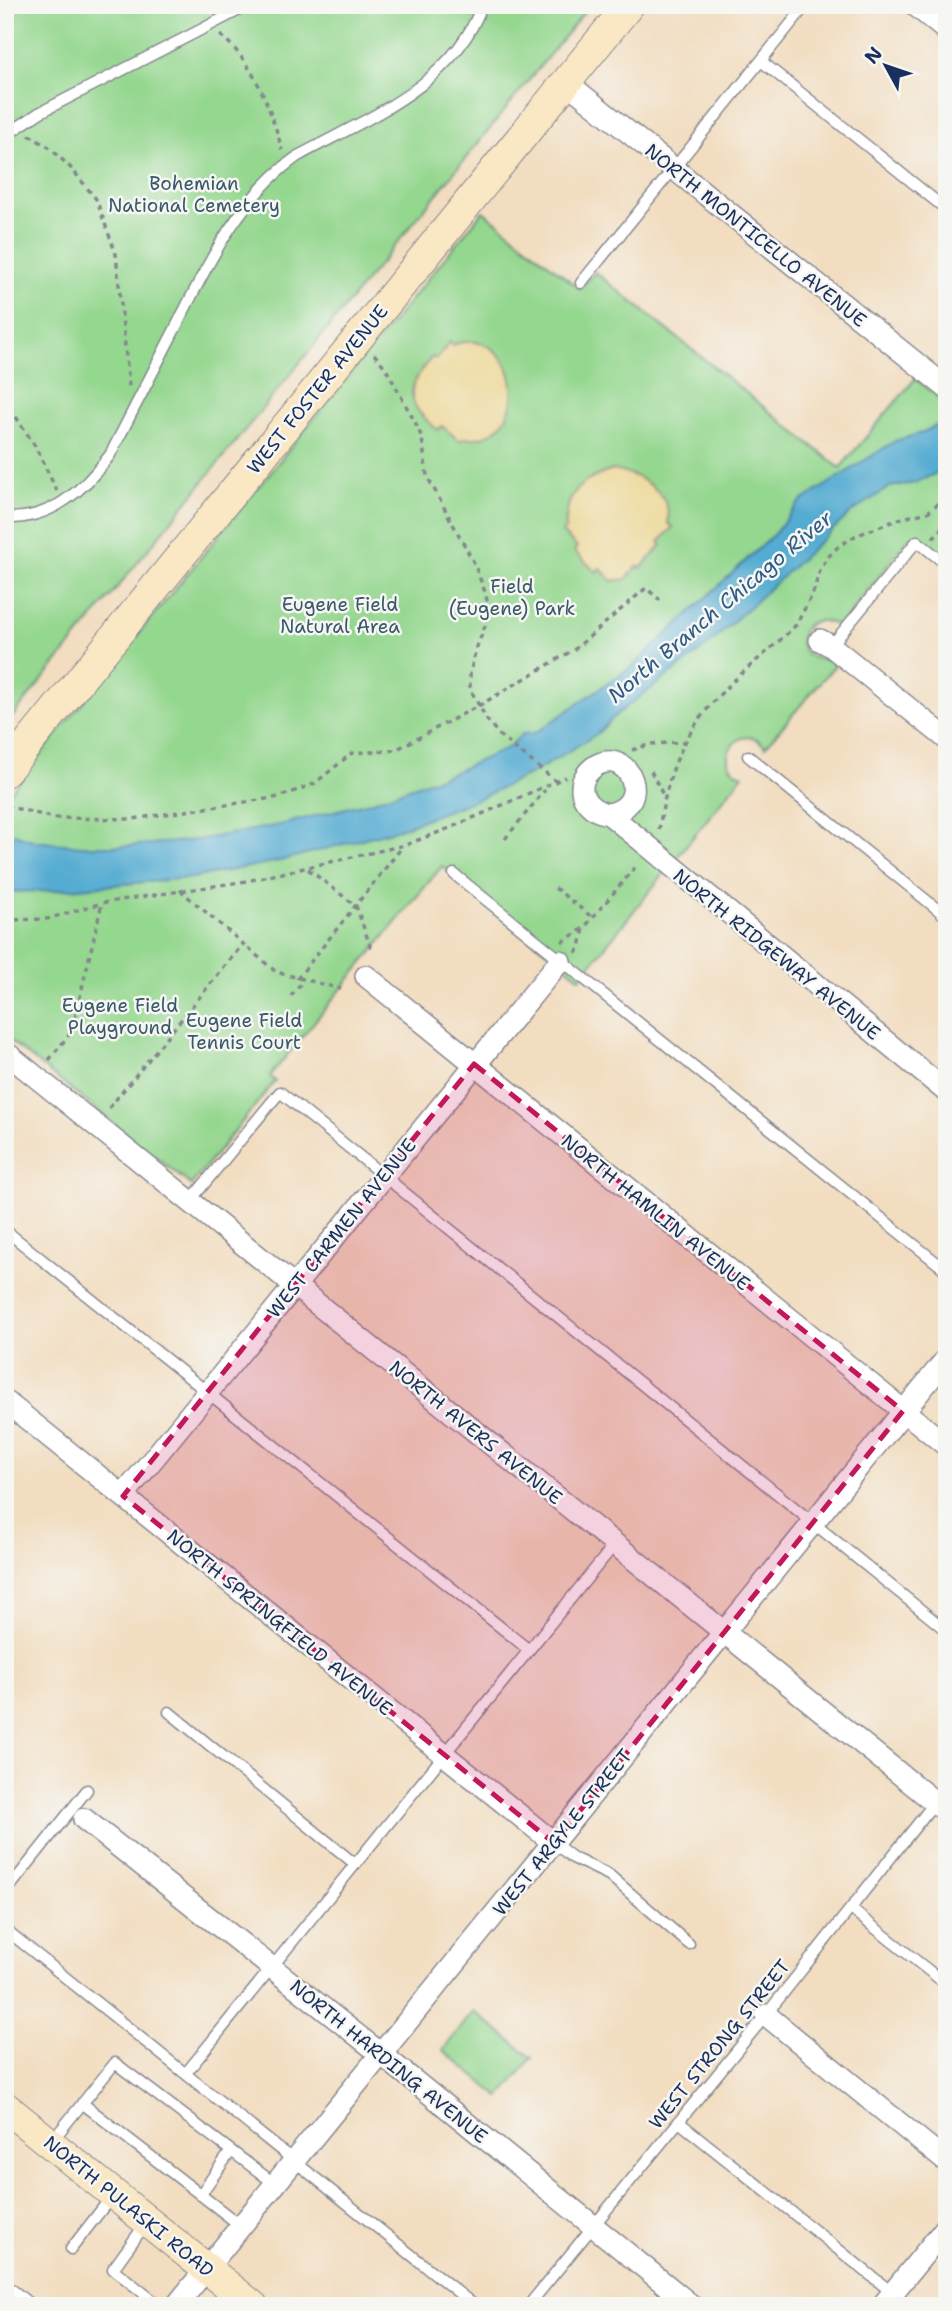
<svg xmlns="http://www.w3.org/2000/svg" width="952" height="2311" viewBox="0 0 952 2311" font-family="'Shantell Sans',sans-serif">
  <style>
    .green { fill: #94d78f; stroke: #588376; stroke-width: 2 }
    .sand { fill: #eeda9e; stroke: #84847e; stroke-width: 2 }
    .water { fill: #55acd2; stroke: #386e98; stroke-width: 2 }
    .lines { fill: none; stroke-linecap: round; stroke-linejoin: round }
    .lane-casing { stroke: #86868f; stroke-width: 13 }
    .street-casing { stroke: #86868f; stroke-width: 24 }
    .secondary-casing { stroke: #86868f; stroke-width: 32 }
    .path { stroke: #86868f; stroke-width: 3.5; stroke-dasharray: 5 5; stroke-linecap: butt }
    .lane { stroke: #fff; stroke-width: 10 }
    .street { stroke: #fff; stroke-width: 21 }
    .secondary { stroke: #fae7c3; stroke-width: 30 }
    .marked { fill: #c2185b; fill-opacity: 0.2; stroke: #c2185b; stroke-width: 5; stroke-dasharray: 14 9; stroke-linejoin: round }
    .labels { text-anchor: middle; stroke-width: 5; stroke-linejoin: round; paint-order: stroke }
    .park-label { font-size: 19px; fill: #39596a; stroke: #f6f6f2 }
    .street-label { font-size: 19px; fill: #1b2f5e; stroke: #f6f6f2 }
    .water-label { font-size: 21px; font-style: italic; fill: #2f5b87; stroke: #f6f6f2 }
  </style>
  <rect width="100%" height="100%" fill="#f6f6f2"/>
  <filter id="ink" filterUnits="userSpaceOnUse"><feTurbulence type="fractalNoise" baseFrequency=".0143" numOctaves="2"/><feDisplacementMap in="SourceGraphic" scale="14" xChannelSelector="R" yChannelSelector="G"/><feConvolveMatrix kernelMatrix="1 2 1 2 8 2 1 2 1" color-interpolation-filters="sRGB"/></filter>
  <filter id="wash" filterUnits="userSpaceOnUse"><feTurbulence type="fractalNoise" baseFrequency=".00686" numOctaves="4" result="noise"/><feDisplacementMap in="SourceGraphic" scale="28" xChannelSelector="R" yChannelSelector="G"/><feGaussianBlur stdDeviation="1.57" result="paint"/><feColorMatrix in="noise" values="0 0 0 0 0 0 0 0 0 0 0 0 0 0 0 0 0 1.4 0 .05"/><feComposite in="paint" operator="in"/></filter>
  <g filter="url(#wash)">
    <rect width="100%" height="100%" fill="#f2ddc0"/>
    <path class="green" d="M5,5H590L5,726Z
      M483,211L580,289L595,272L840,468L915,379L947,404V558L920,537L909,538L839,627C798,601 784,664 829,659L835,665L765,747C744,717 707,763 743,775L580,978L442,866L270,1076L275,1081L191,1185L5,1037V798Z
      M474,2011L532,2058L500,2097L443,2050Z"/>
    <path class="sand" d="M450,342L452,345C524,321 536,446 463,438L460,441L442,426L438,430C405,403 404,390 432,357L436,359Z
      M613,470C639,474 672,491 668,523L673,527L659,542L662,545L641,568L638,566L626,579L612,581L600,568L596,572L574,551L577,547L562,533L566,528C564,492 582,480 613,470Z"/>
    <path class="water" d="M947,420V468L915,483L890,487L852,512L705,648L617,714L597,734L533,773L480,798L399,829L280,861L191,878L46,891L5,892V831L35,841L81,846H128L197,840L279,825L370,802L454,772L508,748L522,734L535,733L634,665L775,533L800,502L895,441L922,433Z"/>
  </g>
  <g filter="url(#ink)">
    <g class="lines">
      <defs>
        <path id="lane" d="M761,61L947,210
          M5,136L39,113L249,5
          M581,283L806,5
          M5,518C51,520 84,490 110,455C132,413 154,370 176,327C207,265 239,197 298,156C367,118 453,86 482,5
          M831,646L917,541L947,565
          M748,756L947,917
          M454,874L947,1271
          M190,1201L280,1092L947,1631
          M5,1230L529,1650
          M169,1712L355,1864
          M554,1843L573,1858L609,1875L689,1944
          M5,1893L87,1790
          M851,1909L947,1985
          M5,1929L475,2306
          M186,2073L615,1544
          M82,2103L241,2226
          M679,2122L909,2306
          M52,2141L115,2063L275,2184
          M200,2195L231,2151
          M146,2223L113,2269L160,2306
          M71,2249L112,2196
          M5,2284L32,2306
          M528,2306L766,2015L935,1802"/>
        <path id="street" d="M915,5L947,31
          M566,82L947,388
          M820,640L831,646L947,739
          M609,814C653,805 630,748 597,765C590,769 586,774 583,781C578,799 593,812 609,814L947,1092
          M366,976L947,1446
          M5,1052L947,1812
          M5,1401L554,1843
          M123,1496L560,961
          M84,1819L381,2054L692,2306
          M766,2015L947,2162
          M176,2306L947,1358
          M882,2306L947,2226"/>
        <path id="secondary" d="M5,772L629,5
          M5,2107L253,2306"/>
      </defs>
      <use href="#lane" class="lane-casing"/>
      <use href="#street" class="street-casing"/>
      <use href="#secondary" class="secondary-casing"/>
      <path class="path" d="M220,35C254,62 271,109 282,150
        M29,135L49,147L72,169L96,199L116,254L129,387
        M374,354L385,367L416,424L422,438L427,476L474,563L485,592L490,613L475,652L470,674V689L487,720L500,736L557,782
        M5,400L35,446L57,491
        M933,538L947,522
        M632,750L651,744L684,742
        M651,771L663,795
        M6,806L55,818L133,819L279,797L314,784L352,753L388,751L397,749L480,705L575,649L646,588L660,600
        M659,830C669,762 688,722 740,675C759,658 778,643 796,625L813,593L820,570L828,557L838,547L855,536L899,519L928,512L947,496
        M505,839L545,790
        M308,869L356,906L372,951
        M555,888L593,918
        M180,890L276,972L341,989
        M5,920L47,919L102,903L247,881L405,845L450,828L566,777
        M562,942L584,928L638,864
        M576,953L580,947L584,928
        M297,979L403,846
        M291,996L303,981
        M49,1060L72,1031L102,903
        M109,1108L243,944"/>
      <use href="#lane" class="lane"/>
      <use href="#street" class="street"/>
      <use href="#secondary" class="secondary"/>
    </g>
  </g>
  <path class="marked" d="M474,1064L903,1411L554,1843L123,1496Z"/>
  <g class="labels">
    <g class="park-label">
      <text x="194" y="190">Bohemian<tspan x="194" dy="22">National Cemetery</tspan></text>
      <text x="512" y="593">Field<tspan x="512" dy="22">(Eugene) Park</tspan></text>
      <text x="340" y="611">Eugene Field<tspan x="340" dy="22">Natural Area</tspan></text>
      <text x="120" y="1012">Eugene Field<tspan x="120" dy="22">Playground</tspan></text>
      <text x="244" y="1027">Eugene Field<tspan x="244" dy="22">Tennis Court</tspan></text>
    </g>
    <g class="street-label">
      <text transform="translate(756 235) rotate(39)" y="7">NORTH MONTICELLO AVENUE</text>
      <text transform="translate(317 389) rotate(-51)" y="7">WEST FOSTER AVENUE</text>
      <text transform="translate(777 954) rotate(39)" y="7">NORTH RIDGEWAY AVENUE</text>
      <text transform="translate(656 1212) rotate(39)" y="7">NORTH HAMLIN AVENUE</text>
      <text transform="translate(341 1228) rotate(-51)" y="7">WEST CARMEN AVENUE</text>
      <text transform="translate(476 1432) rotate(39)" y="7">NORTH AVERS AVENUE</text>
      <text transform="translate(280 1622) rotate(39)" y="7">NORTH SPRINGFIELD AVENUE</text>
      <text transform="translate(562 1832) rotate(-51)" y="7">WEST ARGYLE STREET</text>
      <text transform="translate(719 2044) rotate(-51)" y="7">WEST STRONG STREET</text>
      <text transform="translate(389 2061) rotate(39)" y="7">NORTH HARDING AVENUE</text>
      <text transform="translate(129 2206) rotate(39)" y="7">NORTH PULASKI ROAD</text>
    </g>
    <g class="water-label">
      <text transform="translate(720 607) rotate(-40)" y="7">North Branch Chicago River</text>
    </g>
  </g>
  <rect width="952" height="2311" fill="none" stroke="#f6f6f2" stroke-width="28"/>
  <g transform="translate(886 66) rotate(310)" stroke="#f6f6f2" stroke-width="5" paint-order="stroke">
  <path d="M0-5L12 26L0 18L-12 26Z" fill="#1b2f5e"/>
  <text y="-10" font-size="19" font-weight="bold" text-anchor="middle" fill="#1b2f5e">N</text>
  </g>
</svg>
